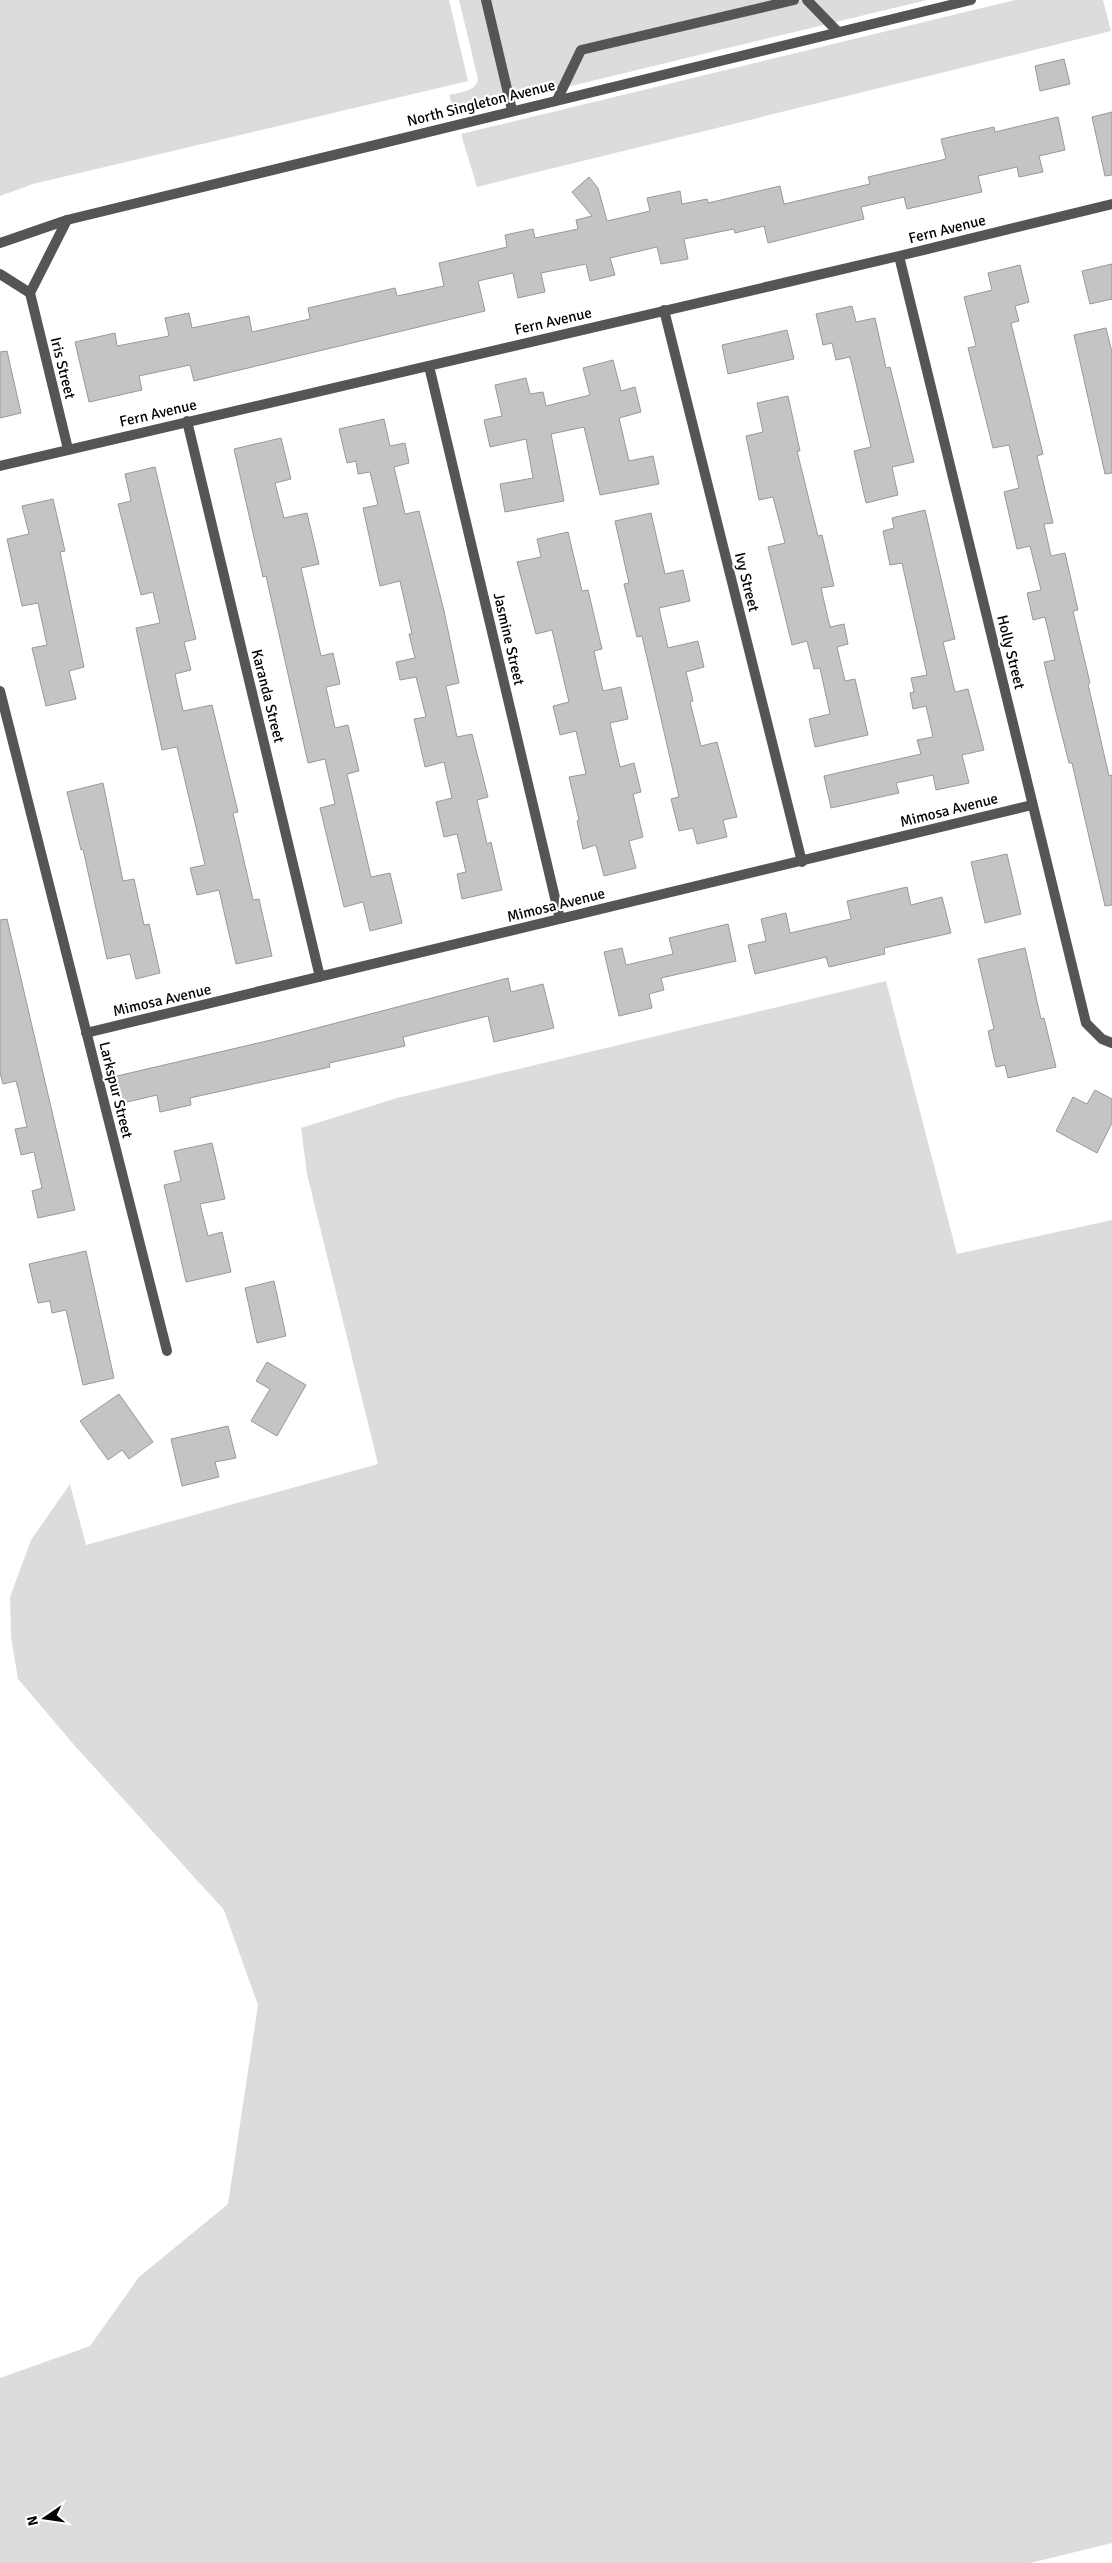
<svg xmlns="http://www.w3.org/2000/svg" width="1112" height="2563" viewBox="0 0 1112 2563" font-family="Signika,sans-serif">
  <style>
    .green { fill: #dcdcdc }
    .building { fill: #c4c4c4; stroke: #999 }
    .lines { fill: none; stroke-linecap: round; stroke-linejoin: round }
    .service { stroke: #555; stroke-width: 10 }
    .minor { stroke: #555; stroke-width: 10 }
    .tertiary { stroke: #555; stroke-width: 10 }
    .labels { text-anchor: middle; stroke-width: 4.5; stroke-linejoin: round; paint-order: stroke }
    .street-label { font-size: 15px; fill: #000; stroke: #fff }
  </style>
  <rect width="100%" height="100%" fill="#fff"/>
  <path class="green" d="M0,0H449L468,81L33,184L0,196Z
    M459,0H927L455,114L449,95C460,92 476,92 478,79Z
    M1015,0H1103L1111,31L477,187L461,134Z
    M886,981L957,1254L1112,1220V2543L1030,2563H0V2378L90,2346L139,2277L228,2204L258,2005L224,1910L75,1746L18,1679L11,1637L10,1597L31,1540L70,1484L86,1545L378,1464L307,1174L301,1128L397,1098Z"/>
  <path class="building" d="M1064,59L1070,84L1040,91L1035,66Z
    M1112,112V175L1105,176L1092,117Z
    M1058,117L1065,150L1039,156L1043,172L1019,177L1017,167L978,176L982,192L907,209L904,197L861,207L864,219L768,243L764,226L735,233L734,229L684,239L688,259L661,264L657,247L610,258L615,275L590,281L586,264L541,273L545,292L518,298L513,273L478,281L485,311L194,381L190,365L139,376L142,390L89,402L75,342L115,333L117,346L169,336L165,318L189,313L192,328L249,316L252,332L310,319L308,308L395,288L397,296L444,286L439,263L507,247L505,235L533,229L535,238L578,229L576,220L592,216L572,192L589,177L598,188L607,221L650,211L647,198L680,191L682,204L707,199L708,203L780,186L784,204L870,184L868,177L946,159L941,139L994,127L995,132Z
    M1112,264V299L1090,304L1082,271Z
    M1020,265L1029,302L1015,306L1019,321L1011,323L1043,454L1037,456L1053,523L1044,524L1051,556L1065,553L1078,610L1073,611L1090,683L1088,684L1109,776L1112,775V905L1105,906L1072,763H1069L1051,692L1044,662L1055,660L1045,617L1033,620L1027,593L1041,590L1030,546L1017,549L1004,492L1019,488L1009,445L993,448L968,348L976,346L964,297L992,290L988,273Z
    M852,306L856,322L875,318L886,368L890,367L914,462L892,467L898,495L866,503L854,451L871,447L850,357L836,360L832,343L823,345L816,314Z
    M1106,328L1112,352V473L1105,474L1074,335Z
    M787,330L794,359L728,374L722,345Z
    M7,351L21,413L0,418V352Z
    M613,360L621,391L635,387L641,412L619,418L629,461L653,456L659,484L600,495L584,427L551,434L564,501L505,512L500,484L533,478L526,439L490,447L484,420L502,416L495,385L526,378L530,394L543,392L546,406L590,395L583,368Z
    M788,396L800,451H797L818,536L822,535L834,586L821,588L830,627L844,624L848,644L837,647L845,681L855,679L868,735L815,747L809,719L830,714L820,668L814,669L807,641L792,645L768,547L785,543L773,497L759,500L746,436L763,432L757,403Z
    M384,419L390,446L405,443L409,463L394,467L405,514L419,511L444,611L459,683L446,686L457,737L472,734L488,797L477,800L487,844L491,842L502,890L462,899L457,874L466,872L457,834L444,837L436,802L452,798L444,762L425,767L414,719L426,717L416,677L400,680L396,662L415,658L409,634H412L400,581L380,586L363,508L378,505L370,472L358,474L356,461L347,463L339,429Z
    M281,438L291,479L275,483L284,518L307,513L319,564L301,568L321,656L333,653L340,684L326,687L335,728L348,725L359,771L347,774L371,877L390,873L402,923L370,931L363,902L344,907L320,808L335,804L325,759L308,763L266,576L263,577L234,449Z
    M155,467L196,639L184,642L191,670L175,674L183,711L212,705L238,812L233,813L253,900L259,899L272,956L236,964L219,890L197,895L190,868L205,865L177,747L162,750L136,628L160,623L153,592L141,595L118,504L131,501L125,474Z
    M53,499L65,551L60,552L84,667L69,671L76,699L46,706L32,648L47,645L38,603L22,606L7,539L29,534L22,506Z
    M925,510L955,639L943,642L955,692L968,689L984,750L962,755L969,783L936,790L933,775L896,783L899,793L831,808L824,776L921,754L917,740L933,737L926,706L913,709L910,693L914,692L911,678L927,675L902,563L890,565L883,531L894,528L892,518Z
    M651,513L665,574L683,570L690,601L659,608L668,648L698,641L704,667L686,672L693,701L690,702L701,746L717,742L737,817L723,820L727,837L697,844L693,828L679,831L671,799L679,797L642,636L637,637L624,584L629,583L615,521Z
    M568,532L582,591L588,590L602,649L594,651L603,691L621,687L628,719L610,723L620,767L634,763L641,792L633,794L643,837L629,841L636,868L604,876L596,845L583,849L577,821L579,820L569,777L586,774L576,731L560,735L553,706L569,702L552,630L536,634L517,562L541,557L537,539Z
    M103,783L123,881L134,879L144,925L149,924L160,973L136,979L130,954L107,959L83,849L81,850L67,792Z
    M1007,854L1021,914L985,923L971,862Z
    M907,887L911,905L942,897L951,933L884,948L885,954L829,967L826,957L755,974L748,945L766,941L761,919L786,913L790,933L851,919L847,901Z
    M7,919L75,1210L38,1218L32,1191L42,1188L34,1152L21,1155L15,1129L27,1127L20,1096L16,1081L3,1084L0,1073V920Z
    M728,924L736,961L661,978L664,990L649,994L652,1008L619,1016L604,952L622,948L626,965L673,954L669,938Z
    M1025,948L1041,1019L1044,1018L1056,1067L1008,1078L1005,1065L996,1067L988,1031L994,1029L978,959Z
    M508,978L511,992L543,984L554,1028L494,1042L488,1016L403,1037L405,1046L329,1063L330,1067L190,1098L191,1105L160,1112L157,1095L123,1103L117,1076L271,1040Z
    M1095,1090L1112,1099V1123L1097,1153L1056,1131L1073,1097L1087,1104Z
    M212,1143L225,1199L200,1204L208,1236L222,1232L231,1272L186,1282L164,1185L181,1181L174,1151Z
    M86,1251L114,1378L83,1385L66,1310L52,1313L50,1301L38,1303L29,1264Z
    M274,1281L286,1336L257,1343L245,1288Z
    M267,1362L306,1385L277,1436L251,1421L270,1389L256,1381Z
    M119,1394L153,1442L129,1459L122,1450L108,1460L80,1421Z
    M228,1426L236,1458L215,1462L219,1477L182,1486L171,1439Z"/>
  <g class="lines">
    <path class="service" d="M486,0L512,110
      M807,0L838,32
      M557,100L581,50L794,0"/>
    <path class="minor" d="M67,220L30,293L68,449
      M899,256L1086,1023L1102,1039L1112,1043
      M0,274L30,293
      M664,310L802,862
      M429,366L560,919
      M187,421L320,977
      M0,466L899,256L1112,204
      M0,691L167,1351
      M86,1033L1032,805"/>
    <path class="tertiary" d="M0,243L67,220L971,0"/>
  </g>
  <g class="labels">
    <g class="street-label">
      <text transform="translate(481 103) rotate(-14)" y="5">North Singleton Avenue</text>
      <text transform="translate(947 229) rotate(-14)" y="5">Fern Avenue</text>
      <text transform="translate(553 321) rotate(-13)" y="5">Fern Avenue</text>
      <text transform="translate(63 368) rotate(76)" y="5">Iris Street</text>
      <text transform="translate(158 413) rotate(-13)" y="5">Fern Avenue</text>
      <text transform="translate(747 582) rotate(76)" y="5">Ivy Street</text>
      <text transform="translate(509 639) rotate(77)" y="5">Jasmine Street</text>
      <text transform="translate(1011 652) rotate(76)" y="5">Holly Street</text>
      <text transform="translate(268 696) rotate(76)" y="5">Karanda Street</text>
      <text transform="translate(949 810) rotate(-14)" y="5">Mimosa Avenue</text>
      <text transform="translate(556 905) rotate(-14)" y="5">Mimosa Avenue</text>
      <text transform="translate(162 1000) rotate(-13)" y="5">Mimosa Avenue</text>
      <text transform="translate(116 1090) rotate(76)" y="5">Larkspur Street</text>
    </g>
  </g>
  <g transform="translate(45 2518) rotate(257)" stroke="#ffffff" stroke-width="4" paint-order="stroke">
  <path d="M0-4L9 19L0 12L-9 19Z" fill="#000000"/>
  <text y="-8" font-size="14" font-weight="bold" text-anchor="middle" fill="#000000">N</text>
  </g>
</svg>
